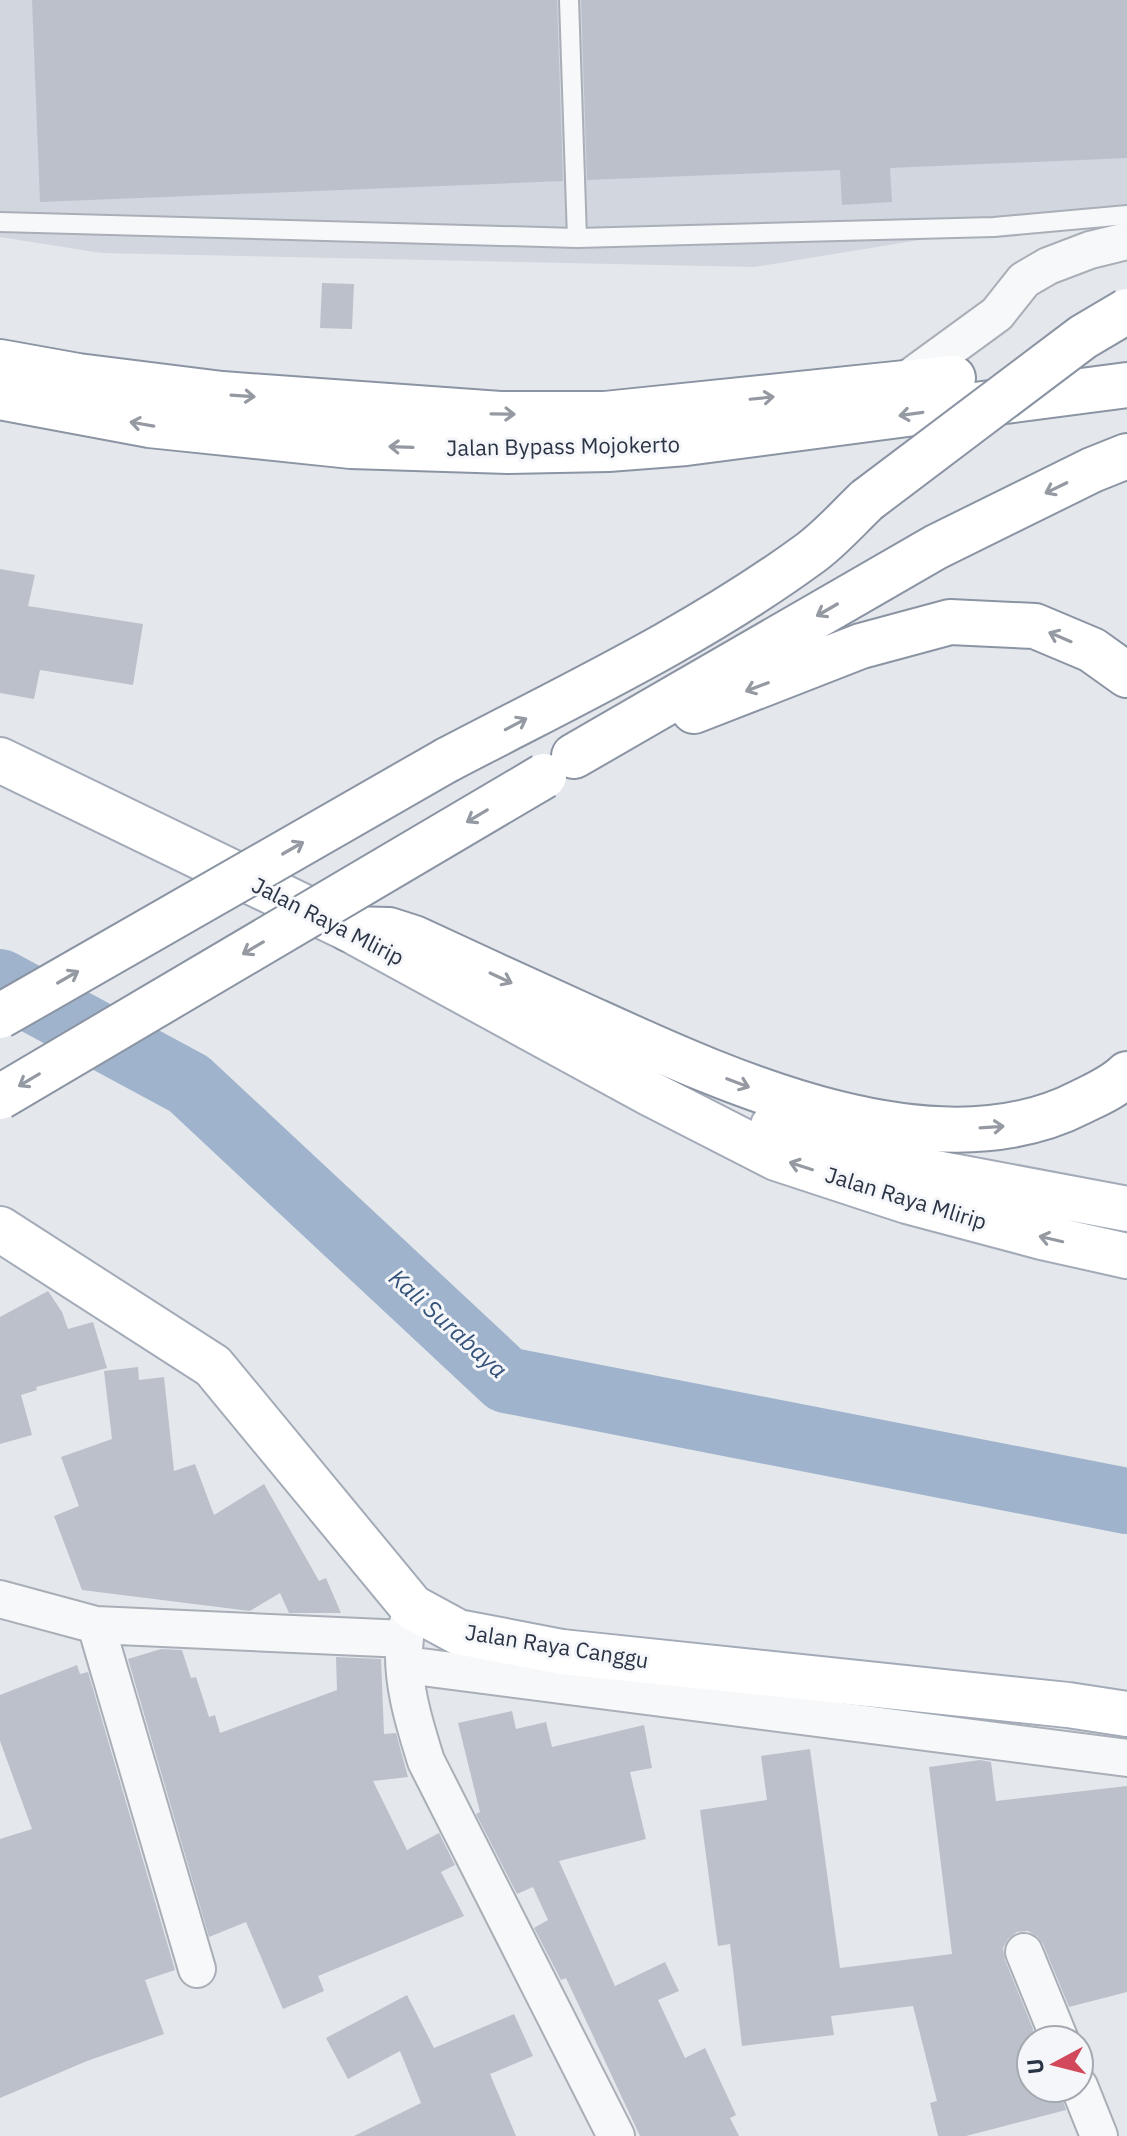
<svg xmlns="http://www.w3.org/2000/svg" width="1127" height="2136" viewBox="0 0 1127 2136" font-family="'IBM Plex Sans',sans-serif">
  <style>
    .built { fill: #d2d6de }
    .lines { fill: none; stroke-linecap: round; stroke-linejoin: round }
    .river { stroke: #9fb4cc; stroke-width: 66 }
    .building { fill: #bbc0ca }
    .service-casing { stroke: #a9aeb7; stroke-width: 22 }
    .minor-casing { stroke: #a9aeb7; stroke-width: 40 }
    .primary-casing { stroke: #a3abb8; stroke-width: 48 }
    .trunk-casing { stroke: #8b94a3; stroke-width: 48 }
    .motorway-casing { stroke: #8b94a3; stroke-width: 48 }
    .service { stroke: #f7f8fa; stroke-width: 18 }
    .minor { stroke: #f7f8fa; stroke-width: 36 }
    .primary { stroke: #fff; stroke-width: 44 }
    .trunk { stroke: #fff; stroke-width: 44 }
    .motorway { stroke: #fff; stroke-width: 44 }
    .motorway-bridge-casing { stroke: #8b94a3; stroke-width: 48; stroke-linecap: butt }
    .motorway-bridge { stroke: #fff; stroke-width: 44 }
    .oneway { stroke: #959aa2 }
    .labels { text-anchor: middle; stroke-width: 6; stroke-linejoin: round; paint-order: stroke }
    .street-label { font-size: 22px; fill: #2b3445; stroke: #f4f6f9 }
    .water-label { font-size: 24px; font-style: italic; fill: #34527a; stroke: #f4f6f9 }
  </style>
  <rect width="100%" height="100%" fill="#e4e7ec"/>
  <path class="built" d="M0,0H1127V206L755,267L101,253L0,237Z"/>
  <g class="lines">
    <path class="river" d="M0,982L189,1084L506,1380L1127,1501"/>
  </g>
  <path class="building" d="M32,0H557L563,181L40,202Z
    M581,0H1127V158L890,168L892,202L842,205L840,170L587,180Z
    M322,283L354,284L352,329L320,328Z
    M0,569L35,575L28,606L143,624L133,685L40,670L34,699L0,693Z
    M48,1291L62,1312L68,1329L93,1322L107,1368L36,1387L37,1390L21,1395L32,1435L0,1444V1317Z
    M138,1367L139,1380L164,1377L174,1471L195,1464L214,1515L264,1484L319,1581L326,1578L341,1613H289L280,1593L250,1611L82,1590L54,1516L79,1506L61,1457L112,1439L104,1371Z
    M161,1649L182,1650L191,1678L196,1677L209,1717L215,1715L220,1733L337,1690L336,1657L381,1659L384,1734L396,1733L408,1777L373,1781L407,1850L439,1833L455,1865L441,1872L464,1916L318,1976L324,1991L283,2009L246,1922L209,1937L128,1659Z
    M77,1665L80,1674L88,1672L175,1970L145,1980L164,2034L87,2061L0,2098V1839L32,1829L0,1741V1695Z
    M512,1711L516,1729L546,1722L552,1747L644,1725L652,1768L630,1772L646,1839L559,1861L615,1986L665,1962L679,1991L658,2000L685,2058L705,2048L736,2115L730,2118L739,2136H640L566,1978L561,1980L534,1928L548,1920L533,1887L517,1894L476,1814L480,1812L458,1723Z
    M810,1749L840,1968L952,1954L929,1767L980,1760L991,1762L996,1801L1127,1786V1992L1069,2007L1043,1944L1037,1936L1028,1931L1017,1932L1008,1939L1003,1948L1005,1960L1033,2029L1031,2088H1059L1066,2110L966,2136H938L930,2103L937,2101L913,2006L831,2016L834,2035L742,2046L730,1944L718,1946L700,1810L767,1800L761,1756Z
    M407,1995L434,2048L514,2014L533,2056L490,2074L516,2136H354L421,2103L400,2051L348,2079L326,2038Z"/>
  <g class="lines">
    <defs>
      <path id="service" d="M569,0L577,238
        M0,222L577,238L994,227L1127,215"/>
      <path id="minor" d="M901,384L997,314L1024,280L1048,266L1090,250L1127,241
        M0,1599L96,1625L405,1639
        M412,1607C410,1617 406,1627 405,1638C400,1678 414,1723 426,1761L616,2136
        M96,1625L197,1969
        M406,1665L1127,1758
        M1024,1952L1060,2040
        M1079,2086L1099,2136"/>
      <path id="primary" d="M0,760L349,929L651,1094L776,1158L907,1201L1042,1237L1127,1256
        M773,1126L910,1168L1127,1209
        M0,1229L213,1366L412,1607L458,1632L562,1652L1068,1705L1127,1714"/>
      <path id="trunk" d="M0,362L78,376L222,394L500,414H605L953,378
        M0,397L149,425L351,446L508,451L608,449L686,443L1127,385"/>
      <path id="motorway" d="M694,711L861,646L950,622L1035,626L1092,650L1127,675
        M574,756L936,547L1092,470L1127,456
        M447,760C569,696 697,636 809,554C830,539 848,518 867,500
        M349,929L389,930L414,938C474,966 535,994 595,1021C731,1083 936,1177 1081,1102C1097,1094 1114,1087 1127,1074"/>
    </defs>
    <use href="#service" class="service-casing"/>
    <use href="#minor" class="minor-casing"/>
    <use href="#primary" class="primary-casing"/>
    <use href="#trunk" class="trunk-casing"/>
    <use href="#motorway" class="motorway-casing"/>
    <use href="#service" class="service"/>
    <use href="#minor" class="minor"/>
    <use href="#primary" class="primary"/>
    <use href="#trunk" class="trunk"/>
    <use href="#motorway" class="motorway"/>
    <defs>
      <path id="motorway-bridge" d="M867,500L1083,337L1127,311
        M0,1016L447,760
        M0,1097L544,776"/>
    </defs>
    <use href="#motorway-bridge" class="motorway-bridge-casing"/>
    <use href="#motorway-bridge" class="motorway-bridge"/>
  </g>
  <defs><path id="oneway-shaft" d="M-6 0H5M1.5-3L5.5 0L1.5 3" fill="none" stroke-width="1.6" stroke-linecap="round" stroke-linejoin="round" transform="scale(2)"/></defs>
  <g class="oneway">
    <use href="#oneway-shaft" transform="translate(243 396) rotate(4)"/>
    <use href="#oneway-shaft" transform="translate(762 398) rotate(-6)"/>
    <use href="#oneway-shaft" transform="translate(503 414) rotate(1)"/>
    <use href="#oneway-shaft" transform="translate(911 414) rotate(172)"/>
    <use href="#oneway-shaft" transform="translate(142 424) rotate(-170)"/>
    <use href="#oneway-shaft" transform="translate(401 447) rotate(-178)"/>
    <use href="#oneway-shaft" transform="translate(1056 488) rotate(154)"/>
    <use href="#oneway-shaft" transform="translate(827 610) rotate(150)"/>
    <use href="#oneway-shaft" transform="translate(1060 637) rotate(-157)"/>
    <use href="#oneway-shaft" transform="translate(757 687) rotate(159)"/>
    <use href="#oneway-shaft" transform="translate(516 724) rotate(-28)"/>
    <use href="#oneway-shaft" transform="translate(477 816) rotate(149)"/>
    <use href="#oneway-shaft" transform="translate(293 848) rotate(-30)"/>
    <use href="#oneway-shaft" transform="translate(253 948) rotate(149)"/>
    <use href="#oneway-shaft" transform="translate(68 977) rotate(-30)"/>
    <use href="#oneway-shaft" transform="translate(501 978) rotate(25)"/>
    <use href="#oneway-shaft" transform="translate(29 1080) rotate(149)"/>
    <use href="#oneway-shaft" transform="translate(738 1083) rotate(21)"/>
    <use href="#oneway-shaft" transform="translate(992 1127) rotate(-4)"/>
    <use href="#oneway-shaft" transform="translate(801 1166) rotate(-162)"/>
    <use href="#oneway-shaft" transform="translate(1051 1239) rotate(-167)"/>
  </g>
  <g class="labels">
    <g class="street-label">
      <text transform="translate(563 446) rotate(-1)" y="8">Jalan Bypass Mojokerto</text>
      <text transform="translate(328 921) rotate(27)" y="8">Jalan Raya Mlirip</text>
      <text transform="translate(906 1198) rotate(17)" y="8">Jalan Raya Mlirip</text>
      <text transform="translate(557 1646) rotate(9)" y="8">Jalan Raya Canggu</text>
    </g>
    <g class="water-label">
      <text transform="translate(448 1324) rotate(42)" y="8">Kali Surabaya</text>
    </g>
  </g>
  <g transform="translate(1055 2064) rotate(263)"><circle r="38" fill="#f4f6f9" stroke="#a4a8b1" stroke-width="2"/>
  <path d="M0-6L14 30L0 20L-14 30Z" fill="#d1495b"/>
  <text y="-12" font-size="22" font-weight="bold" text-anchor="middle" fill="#2b3445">U</text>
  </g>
</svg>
